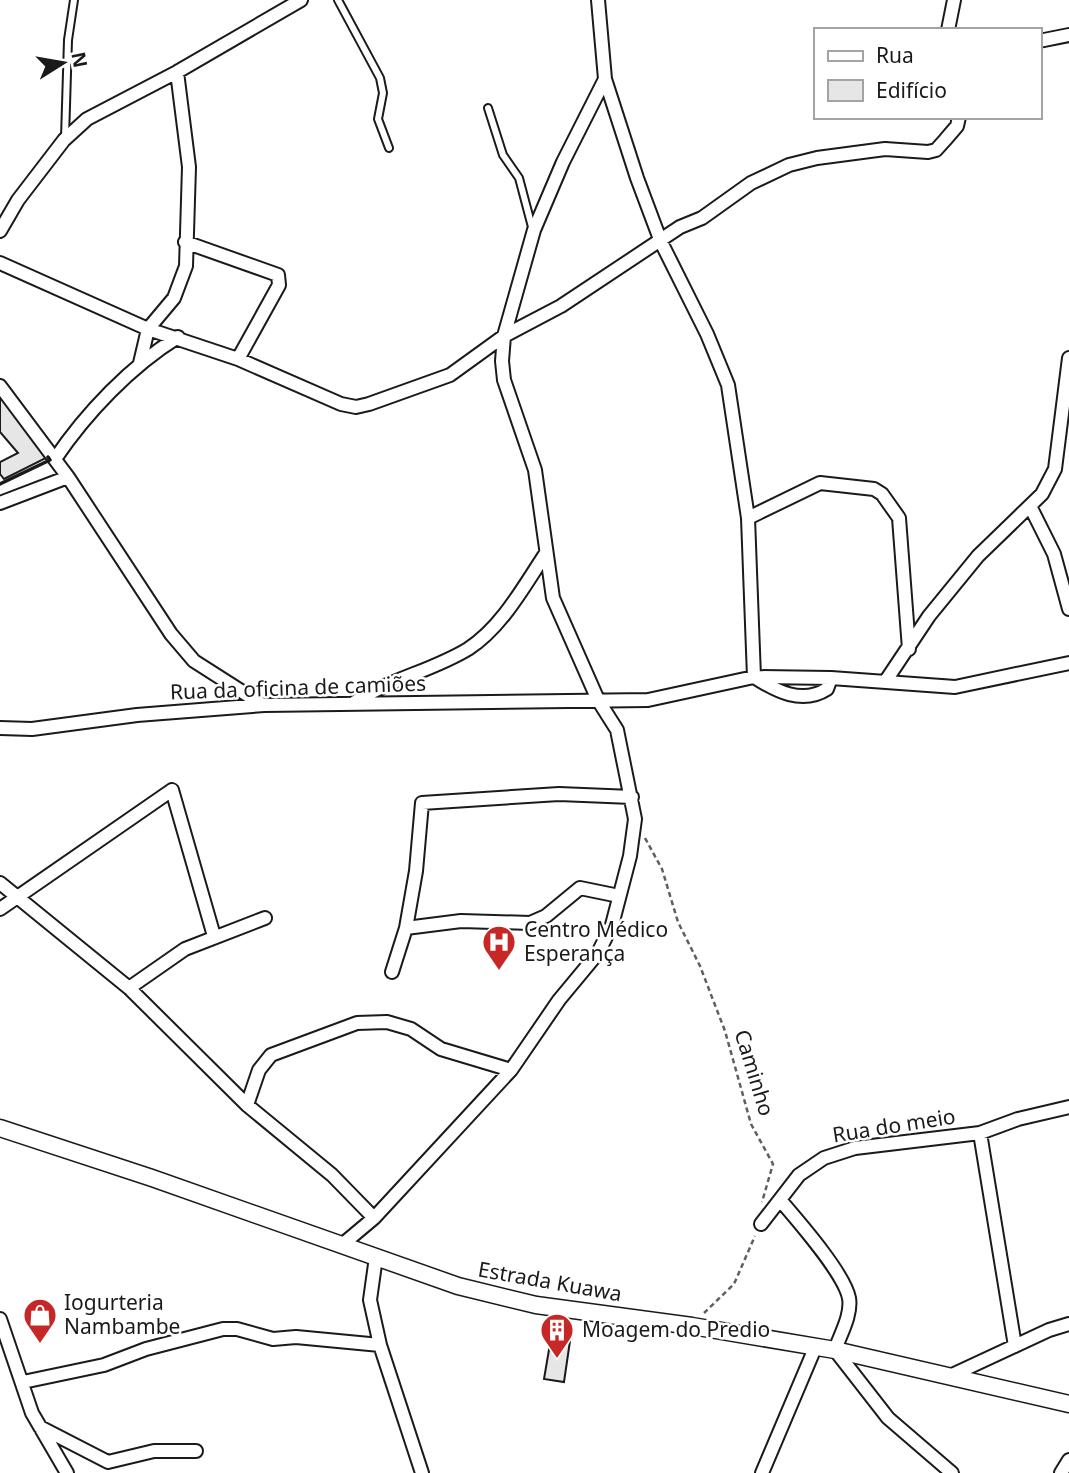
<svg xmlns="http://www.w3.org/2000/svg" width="1069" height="1473" viewBox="0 0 1069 1473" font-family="'Noto Sans',sans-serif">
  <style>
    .building { fill: #e6e6e6; stroke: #1a1a1a; stroke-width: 2 }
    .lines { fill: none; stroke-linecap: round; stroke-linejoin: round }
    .service-casing { stroke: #1a1a1a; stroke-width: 10 }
    .minor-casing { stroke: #1a1a1a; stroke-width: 16 }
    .tertiary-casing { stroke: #1a1a1a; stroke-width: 19 }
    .path { stroke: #5f5f5f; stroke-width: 2.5; stroke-dasharray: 5 3.5; stroke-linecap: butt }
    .service { stroke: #fff; stroke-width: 6 }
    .minor { stroke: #fff; stroke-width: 12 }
    .tertiary { stroke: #fff; stroke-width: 16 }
    .wall { stroke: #1a1a1a; stroke-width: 3.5 }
    .labels { text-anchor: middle; stroke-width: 5; stroke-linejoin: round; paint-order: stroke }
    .street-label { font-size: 21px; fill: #1a1a1a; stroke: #fff }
    .poi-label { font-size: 21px; fill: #1a1a1a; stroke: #fff; text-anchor: start }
  </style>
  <rect width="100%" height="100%" fill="#fff"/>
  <path class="building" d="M0,396L48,457L4,479L0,474V462L18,453L0,432Z
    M551,1338L570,1341L564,1382L544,1379Z"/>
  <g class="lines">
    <defs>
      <path id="service" d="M338,0L380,78L383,93L378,119L389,148
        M488,108L503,155L519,178L532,227
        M65,138L68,40L74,0"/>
      <path id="minor" d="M598,0L605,79L637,178L661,242L707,334L728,385L748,518L754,677C776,691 802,705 827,689L831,678
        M948,30L954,0
        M1039,41L1069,35
        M0,231L18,200L64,140L87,119L177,72L301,0
        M185,242L278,275L279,285L238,359
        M0,263L148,329L238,359L341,404L356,407L369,404L450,375L504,336L561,306L680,227L702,218L751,183L789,165L817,158L885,149L928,152L936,150L945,140L957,126L959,117
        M140,363L148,329L174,298L186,266L189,167L177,72
        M0,386L68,477L171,634L194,661L263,705
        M55,459C86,413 131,366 178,337
        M0,503L68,477
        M1031,508L1054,554L1069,609
        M748,518L820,483L874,489L882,494L899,518L909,649
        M885,682L929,616L978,556L1042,494L1055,469L1069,358
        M355,702C390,679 432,671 468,649C502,627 524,586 546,553
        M0,728L32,729L137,715L264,705L648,700L754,677L831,678L955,687L1069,663
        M0,883L129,988L247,1105L332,1175L374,1218
        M0,909L172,790L214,936
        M406,928L416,871L422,803L559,794L632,797
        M392,972L406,928L461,921L530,923L546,916L580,888L619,896
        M129,988L185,949L265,918
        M247,1105L259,1070L271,1055L357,1023L387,1022L411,1029L441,1049L511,1070
        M980,1133L1015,1346
        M781,1201C798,1221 844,1273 849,1298C852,1315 840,1335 835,1350L888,1418L952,1473
        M761,1224L799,1175L824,1158L855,1148L980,1133L1018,1119L1069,1107
        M343,1244L374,1218L511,1070L559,1000L598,953L612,925L630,856L635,819L617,730L598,700L553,598L535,470L504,380L502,361L504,336L534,230L563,162L605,79
        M376,1257L370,1300L380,1345L422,1473
        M0,1319L32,1413L67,1473
        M950,1376L1049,1330L1069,1324
        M23,1382L104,1365L146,1349L223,1329H237L273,1339L296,1337L380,1345
        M40,1427L108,1462L154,1451H196
        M762,1473L815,1348
        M1061,1473L1069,1460"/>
      <path id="tertiary" d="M0,1128L152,1178L458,1286L536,1305L692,1326L835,1350L1069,1404"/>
    </defs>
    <use href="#service" class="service-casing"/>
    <use href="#minor" class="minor-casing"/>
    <use href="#tertiary" class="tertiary-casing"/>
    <path class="path" d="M645,838L662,869L678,922L700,966L725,1031L751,1124L773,1164L762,1202
      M704,1313L734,1284L755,1236"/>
    <use href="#service" class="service"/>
    <use href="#minor" class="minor"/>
    <use href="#tertiary" class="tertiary"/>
    <path class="wall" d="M0,484L50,460L48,457"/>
  </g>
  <defs>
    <symbol id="hospital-pin" viewBox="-11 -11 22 30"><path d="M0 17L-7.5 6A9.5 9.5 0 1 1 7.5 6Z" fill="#c62828" stroke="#fff"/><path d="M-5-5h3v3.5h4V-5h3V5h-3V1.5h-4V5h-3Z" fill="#fff"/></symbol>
    <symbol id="shop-pin" viewBox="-11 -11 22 30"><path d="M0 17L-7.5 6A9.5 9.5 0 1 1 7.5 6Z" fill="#c62828" stroke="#fff"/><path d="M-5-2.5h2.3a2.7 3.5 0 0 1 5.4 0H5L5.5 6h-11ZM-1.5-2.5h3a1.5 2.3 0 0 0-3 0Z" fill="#fff"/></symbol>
    <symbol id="building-pin" viewBox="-11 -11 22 30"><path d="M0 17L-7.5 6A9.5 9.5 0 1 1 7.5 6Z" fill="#c62828" stroke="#fff"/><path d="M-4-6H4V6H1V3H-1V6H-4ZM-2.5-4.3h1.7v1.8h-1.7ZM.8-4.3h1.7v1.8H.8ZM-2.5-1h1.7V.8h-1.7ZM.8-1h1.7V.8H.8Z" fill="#fff"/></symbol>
  </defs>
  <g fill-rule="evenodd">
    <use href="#hospital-pin" x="480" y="923" width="38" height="52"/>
    <use href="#shop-pin" x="21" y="1296" width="38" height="52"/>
    <use href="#building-pin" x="538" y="1311" width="38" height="52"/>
  </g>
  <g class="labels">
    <g class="street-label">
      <text transform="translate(298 688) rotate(-2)" y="7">Rua da oficina de camiões</text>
      <text transform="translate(754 1073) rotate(73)" y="7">Caminho</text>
      <text transform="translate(894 1126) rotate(-9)" y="7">Rua do meio</text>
      <text transform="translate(550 1282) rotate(10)" y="7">Estrada Kuawa</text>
    </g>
    <g class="poi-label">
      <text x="524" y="937">Centro Médico<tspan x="524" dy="24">Esperança</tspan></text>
      <text x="64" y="1310">Iogurteria<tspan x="64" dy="24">Nambambe</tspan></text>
      <text x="582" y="1337">Moagem do Predio</text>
    </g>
  </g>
  <rect x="814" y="28" width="228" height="91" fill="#ffffff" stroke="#a3a3a3" stroke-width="2"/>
  <rect x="828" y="51" width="35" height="10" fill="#ffffff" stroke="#a3a3a3" stroke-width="2"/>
  <text x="876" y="63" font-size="21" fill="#1a1a1a">Rua</text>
  <rect x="828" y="80" width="35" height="21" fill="#e6e6e6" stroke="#a3a3a3" stroke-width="2"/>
  <text x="876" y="98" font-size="21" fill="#1a1a1a">Edifício</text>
  <g transform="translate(63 63) rotate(79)" stroke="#ffffff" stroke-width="5" paint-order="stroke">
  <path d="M0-5L12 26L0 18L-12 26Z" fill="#1a1a1a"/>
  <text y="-10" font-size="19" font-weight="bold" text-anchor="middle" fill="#1a1a1a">N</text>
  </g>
</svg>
